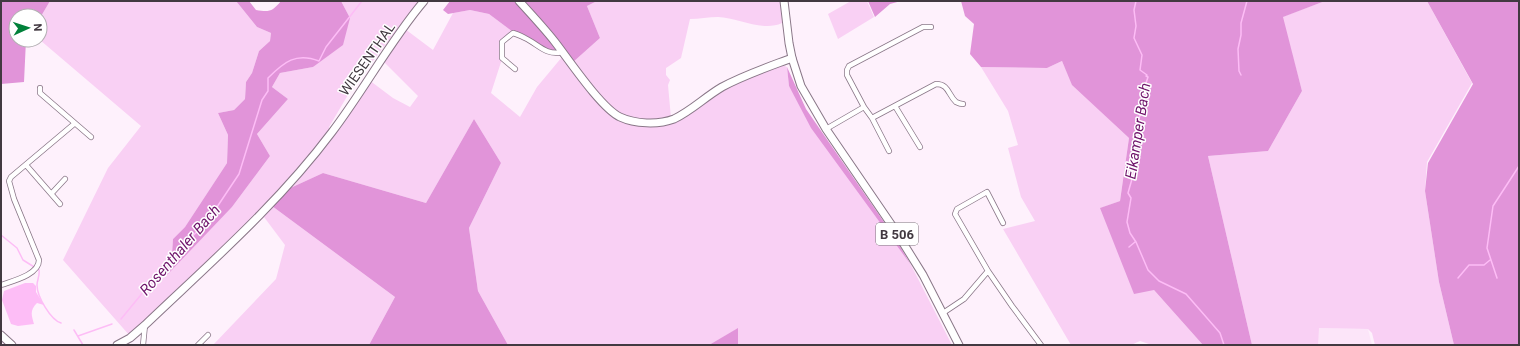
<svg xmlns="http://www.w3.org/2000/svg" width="1520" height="346" viewBox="0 0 1520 346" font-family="Roboto,sans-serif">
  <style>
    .built { fill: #fce5f9 }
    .green { fill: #f9d0f4 }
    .forest { fill: #e194d9 }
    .water { fill: #fdbdf6 }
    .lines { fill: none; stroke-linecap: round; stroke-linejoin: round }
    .stream { stroke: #fdbdf6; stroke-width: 1.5 }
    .street-casing { stroke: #8a7788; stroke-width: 6 }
    .secondary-casing { stroke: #8a7788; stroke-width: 9 }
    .primary-casing { stroke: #8a7788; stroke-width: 9 }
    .street { stroke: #fff; stroke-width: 4.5 }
    .secondary { stroke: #fff; stroke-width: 7 }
    .primary { stroke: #fff; stroke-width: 7 }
    .labels { text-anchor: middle; stroke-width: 3; stroke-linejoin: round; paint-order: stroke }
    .shield { fill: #fff; stroke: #7b747a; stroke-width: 1 }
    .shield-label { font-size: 13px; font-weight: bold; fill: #423941 }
    .street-label { font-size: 14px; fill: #423941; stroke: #fff }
    .water-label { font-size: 15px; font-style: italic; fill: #6f146b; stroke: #fff }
  </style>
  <rect width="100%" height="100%" fill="#fef1fc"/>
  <path class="built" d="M1318,328L1368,329L1372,345H1318Z"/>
  <path class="green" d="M50,1H236L257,27L271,33L270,41L259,51L252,73L246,82L245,99L234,110L218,113L228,135L227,163L185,227L173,239L172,254L160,268L167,274L232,207L270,156L257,134L288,99L272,87L280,73L313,67L350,18L341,1H419L352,88L329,127L330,133L284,188L130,336L63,260L108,168L141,126L40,40V18Z
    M597,1H781L782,23C763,32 738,18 718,17C709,17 699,19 690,19L681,58L666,68V75L670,80L668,85L671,118C617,129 603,99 572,63L600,38L587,6Z
    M851,1H867L874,17L838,39L828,14Z
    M1325,1H1427L1472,83L1427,162L1425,191L1439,282L1454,345H1375L1372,333L1368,329L1319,328L1318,345H1252L1208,156L1268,151L1302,91L1282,17Z
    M470,10L489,14L513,32L501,42L502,59L491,93L520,117L537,87L562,57L606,110L660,126L744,78L782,65L787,67L789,86L911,265L952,345H738L737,329L709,345H508L478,291L469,228L501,163L474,119L426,203L323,173L286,190L369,80L393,98L410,107L418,96L384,62L405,29L433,50L453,13Z
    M1062,61L1073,85L1129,138L1120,201L1101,208L1154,290L1203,345H1152L1140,341L1131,345H1071L1003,229L1035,221L1021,197L1008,148L1018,145L1008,111L981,67L1047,68Z
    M272,206L395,297L369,345H213L276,279L285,245L264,217Z"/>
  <path class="forest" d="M1,1H50L40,18V16H16V40H26L24,82L1,84Z
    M236,1H249L256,10C269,12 272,12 281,1H341L350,18L343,45L313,67L280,73L272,87L288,99L257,134L270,156L232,207L167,275L159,268L172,254L173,239L185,227L227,163L228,135L218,113L234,110L245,99L246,82L252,73L259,51L270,41L271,33L257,27Z
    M450,1H597L587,6L600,38L572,63L562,52L555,53L513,32L489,14L470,10L448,14L443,10Z
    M868,1H901L890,4L875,17Z
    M961,1H1325L1283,17L1302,91L1268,151L1208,156L1252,345H1203L1154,290L1134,294L1100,208L1120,201L1129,138L1072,85L1062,61L1047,68L981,67L970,54L974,24L965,16Z
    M1427,1H1519V345H1454L1439,282L1425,191L1428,163L1473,84Z
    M787,67L806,109L895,238L911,265L811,128L789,86Z
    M474,119L501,163L469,228L478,291L508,345H369L395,297L272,206L286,190L323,173L426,203Z
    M738,328V345H709Z"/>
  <path class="water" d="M25,283H33L36,286V292L44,305L37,303C29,311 32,316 34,324L18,326L11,324L2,300L4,291Z"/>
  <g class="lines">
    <path class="stream" d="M1136,1L1134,10L1136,26L1134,38L1142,55L1140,70L1147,75L1146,76L1148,77L1145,86L1143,108L1137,123L1138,141L1132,153L1131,158L1135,163L1134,172L1128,193L1131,198L1127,222L1130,233L1136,242L1148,270L1159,281L1186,294L1200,310L1220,333L1224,345
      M1241,75L1239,71L1238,49L1241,35V23L1247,1
      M1,235L17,248L23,260L39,270C40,276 37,280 37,285C37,297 51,320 61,323
      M1129,247L1135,242
      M1458,278L1469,265H1484L1490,260
      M1497,278L1487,248L1493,206L1519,166
      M121,319L178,250L207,222L239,174L262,100L268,91V78C284,62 296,52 319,61L326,47L362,1
      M74,330L83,345
      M78,336L112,324"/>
    <defs>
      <path id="street" d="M515,69L502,58V42L513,33C517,34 521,36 525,38C538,44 546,56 562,52
        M40,88V93L91,137
        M895,106L920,147
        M864,107L872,118L889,151
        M872,118L936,84C949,84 948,95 956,102C958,103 961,104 963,104
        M826,129L864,107L847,75V70L849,66L923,27H931
        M26,165L60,204
        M52,193L65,179
        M988,271L1012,306L1041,345
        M1,285C12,281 39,275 39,260L14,199L9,181L11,177L74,124
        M943,313L964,299L988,271L955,214L957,209L987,192L1003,223
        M143,345L145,325
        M198,345L208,335"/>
      <path id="secondary" d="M519,1C531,14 544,28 555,42C569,60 601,108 620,117C635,124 658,125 674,119C691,111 705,97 722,87C744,75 768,67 792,58
        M1,335L12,345
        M117,345L130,338L145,325C210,263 278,204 332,132C364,90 390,41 424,1"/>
      <path id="primary" d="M784,1L789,43L792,58L801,86L826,129L895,230L923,275L959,345"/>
    </defs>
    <use href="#street" class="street-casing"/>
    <use href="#secondary" class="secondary-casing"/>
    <use href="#primary" class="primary-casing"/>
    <use href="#street" class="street"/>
    <use href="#secondary" class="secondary"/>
    <use href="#primary" class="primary"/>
  </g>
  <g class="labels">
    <rect class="shield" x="876" y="223" width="42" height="22" rx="3"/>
    <g class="shield-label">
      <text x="897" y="239">B 506</text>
    </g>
    <g class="street-label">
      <text transform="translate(367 59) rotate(-55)" y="5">WIESENTHAL</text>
    </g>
    <g class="water-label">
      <text transform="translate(1138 131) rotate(-81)" y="5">Eikamper Bach</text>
      <text transform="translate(180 250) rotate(-49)" y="5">Rosenthaler Bach</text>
    </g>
  </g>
  <rect width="1520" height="346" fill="none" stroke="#423941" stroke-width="4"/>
  <g transform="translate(28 28) rotate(87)"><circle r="19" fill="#ffffff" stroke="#b3b0b3"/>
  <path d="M0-3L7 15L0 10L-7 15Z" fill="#01813a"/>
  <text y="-6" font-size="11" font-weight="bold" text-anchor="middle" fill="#423941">N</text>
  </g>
</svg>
